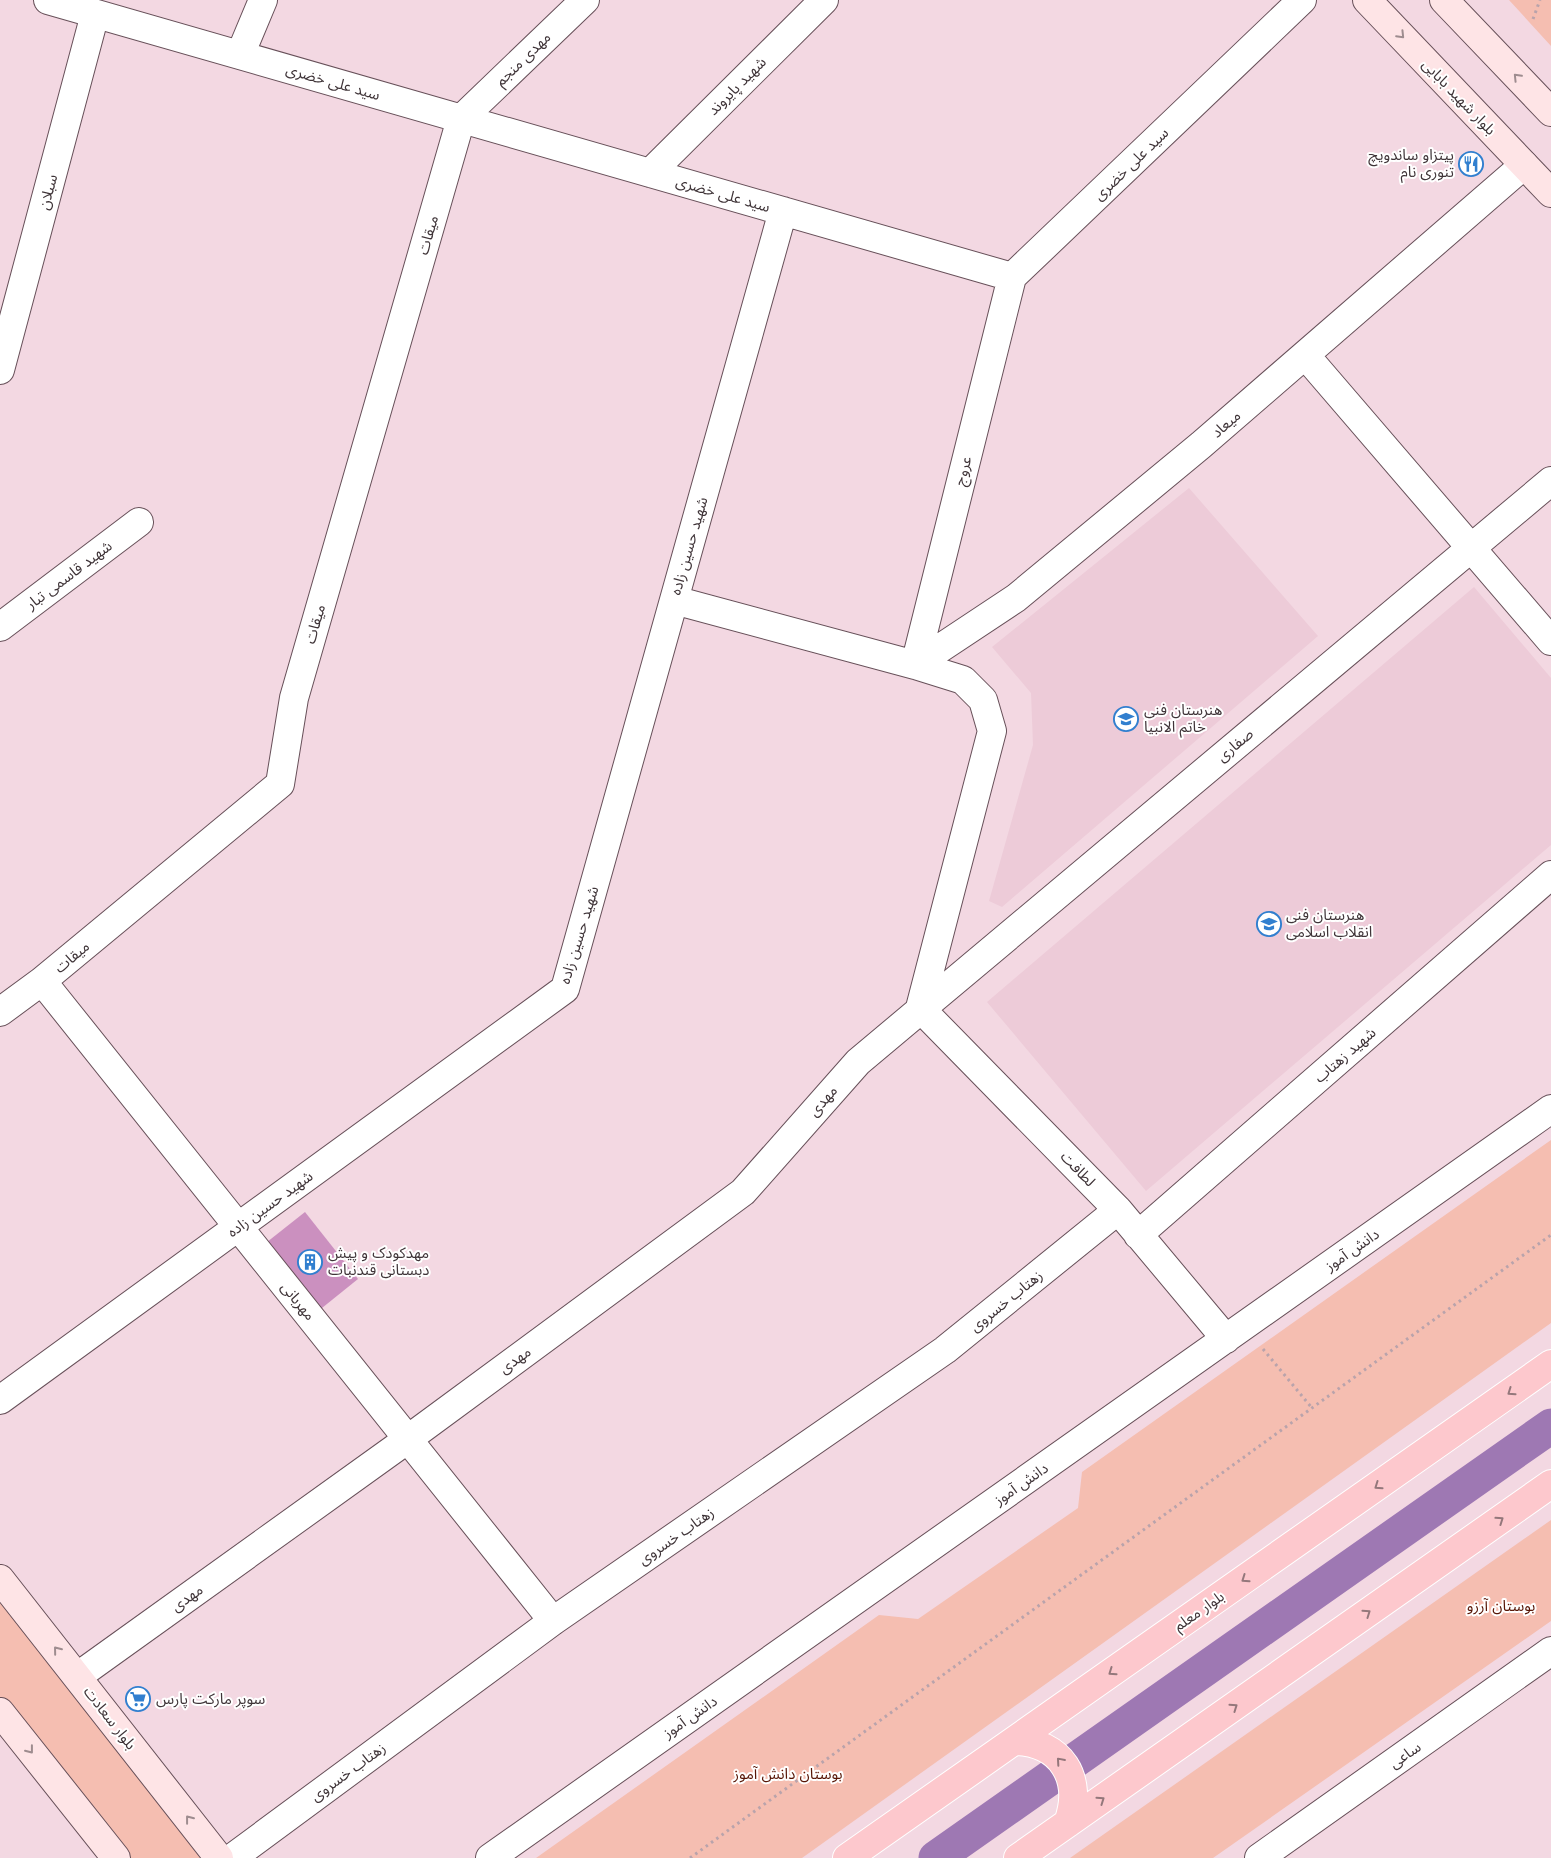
<svg xmlns="http://www.w3.org/2000/svg" width="1551" height="1858" viewBox="0 0 1551 1858" font-family="Helvetica,'Noto Sans Arabic',sans-serif">
  <style>
    .built { fill: #edcbd8 }
    .green { fill: #f5beb1 }
    .lines { fill: none; stroke-linecap: round; stroke-linejoin: round }
    .canal { stroke: #9e78b3; stroke-width: 35 }
    .building { fill: #cb90bf }
    .street-casing { stroke: #675059; stroke-width: 30 }
    .secondary-casing { stroke: #675059; stroke-width: 30 }
    .primary-casing { stroke: #fff; stroke-width: 30 }
    .path { stroke: #b9a3ab; stroke-width: 3; stroke-dasharray: 2.5 4; stroke-linecap: butt }
    .street { stroke: #fff; stroke-width: 28 }
    .secondary { stroke: #fee4e6; stroke-width: 28 }
    .primary { stroke: #fdc8cd; stroke-width: 28 }
    .oneway { stroke: #9e8c8f }
    .oneway2 { stroke: #94777b }
    .labels { text-anchor: middle; stroke-width: 4; stroke-linejoin: round; paint-order: stroke }
    .street-label { font-size: 15px; fill: #3f3438; stroke: #fff }
    .poi-label { font-size: 15px; fill: #3f3438; stroke: #fff; text-anchor: start }
    .park-label { font-size: 15px; fill: #571505; stroke: #fff }
  </style>
  <rect width="100%" height="100%" fill="#f3d8e2"/>
  <path class="built" d="M1189,488L1318,636L1002,907L989,901L1033,745L1031,693L992,647Z
    M1474,587L1551,678V845L1146,1191L987,1002Z"/>
  <path class="green" d="M1509,0H1551V46Z
    M1551,1140V1323L802,1858H536L879,1615L918,1619L1078,1508L1082,1472Z
    M1551,1520V1621L1213,1858H1070Z
    M0,1579L219,1858H116L0,1712Z"/>
  <g class="lines">
    <path class="canal" d="M936,1858L1551,1426"/>
  </g>
  <path class="building" d="M305,1212L358,1279L317,1312L262,1246Z"/>
  <g class="lines">
    <defs>
      <path id="street" d="M48,0L1012,277L1302,0
        M240,55L263,0
        M650,173L824,0
        M1306,356L1551,641
        M0,370L95,14
        M674,600L915,665L963,680L983,700L992,731L920,1008
        M0,627L139,522
        M915,665L1016,598L1201,445L1524,165
        M915,665L1012,277
        M42,981L553,1621
        M920,1008L1118,1210L1226,1339
        M0,1012L42,981L280,784L294,698L461,119L585,0
        M1138,1235L1551,875
        M0,1400L565,989L783,211
        M78,1676L408,1439L743,1192L858,1062L1551,481
        M232,1858L553,1621L945,1350L1118,1210
        M490,1858L1551,1109
        M1259,1858L1551,1651"/>
      <path id="secondary" d="M1367,0L1551,193
        M1444,0L1551,112
        M0,1579L219,1858
        M0,1712L116,1858"/>
      <path id="primary" d="M1014,1741C1061,1742 1084,1778 1068,1823
        M847,1858L1551,1364
        M1018,1858L1551,1484"/>
    </defs>
    <use href="#street" class="street-casing"/>
    <use href="#secondary" class="secondary-casing"/>
    <use href="#primary" class="primary-casing"/>
    <path class="path" d="M1533,19L1540,0
      M1263,1349L1312,1408
      M690,1858L1551,1235"/>
    <use href="#street" class="street"/>
    <use href="#secondary" class="secondary"/>
    <use href="#primary" class="primary"/>
  </g>
  <defs><path id="oneway-chevron" d="M-2-3.5L2.5 0L-2 3.5" fill="none" stroke-width="1.6" stroke-linecap="round" stroke-linejoin="round" transform="scale(1.25)"/></defs>
  <g class="oneway">
    <use href="#oneway-chevron" transform="translate(1401 35) rotate(46)"/>
    <use href="#oneway-chevron" transform="translate(1517 77) rotate(-134)"/>
    <use href="#oneway-chevron" transform="translate(57 1650) rotate(-129)"/>
    <use href="#oneway-chevron" transform="translate(30 1750) rotate(52)"/>
    <use href="#oneway-chevron" transform="translate(189 1819) rotate(-128)"/>
  </g>
  <g class="oneway2">
    <use href="#oneway-chevron" transform="translate(1511 1392) rotate(145)"/>
    <use href="#oneway-chevron" transform="translate(1378 1486) rotate(145)"/>
    <use href="#oneway-chevron" transform="translate(1500 1520) rotate(-35)"/>
    <use href="#oneway-chevron" transform="translate(1245 1579) rotate(145)"/>
    <use href="#oneway-chevron" transform="translate(1367 1613) rotate(-35)"/>
    <use href="#oneway-chevron" transform="translate(1112 1672) rotate(145)"/>
    <use href="#oneway-chevron" transform="translate(1234 1707) rotate(-35)"/>
    <use href="#oneway-chevron" transform="translate(1060 1761) rotate(-131)"/>
    <use href="#oneway-chevron" transform="translate(1101 1800) rotate(-35)"/>
  </g>
  <defs>
    <symbol id="restaurant-ring" viewBox="-11 -11 22 22"><circle r="9.5" fill="#fff" stroke="#317fcf" stroke-width="1.5"/><path d="M-5-6h1v4h1v-4h1v4h1v-4h1v5L-1.5 .5V6h-2V.5L-5-1ZM5-6V6H3V1.5H1.5Q1.5-4 5-6Z" fill="#317fcf"/></symbol>
    <symbol id="school-ring" viewBox="-11 -11 22 22"><circle r="9.5" fill="#fff" stroke="#317fcf" stroke-width="1.5"/><path d="M0-5L7-2L0 1L-7-2ZM-4 1L0 2.5L4 1V4Q0 6-4 4Z" fill="#317fcf"/></symbol>
    <symbol id="building-ring" viewBox="-11 -11 22 22"><circle r="9.5" fill="#fff" stroke="#317fcf" stroke-width="1.5"/><path d="M-4-6H4V6H1V3H-1V6H-4ZM-2.5-4.3h1.7v1.8h-1.7ZM.8-4.3h1.7v1.8H.8ZM-2.5-1h1.7V.8h-1.7ZM.8-1h1.7V.8H.8Z" fill="#317fcf"/></symbol>
    <symbol id="supermarket-ring" viewBox="-11 -11 22 22"><circle r="9.5" fill="#fff" stroke="#317fcf" stroke-width="1.5"/><path d="M-6-5.5h2.5l.6 2H6L4.5 2H-2.5L-4.4-4H-6ZM-1.5 3.2a1.3 1.3 0 1 0 .1 0ZM3 3.2a1.3 1.3 0 1 0 .1 0Z" fill="#317fcf"/></symbol>
  </defs>
  <g fill-rule="evenodd">
    <use href="#restaurant-ring" x="1457" y="150" width="28" height="28"/>
    <use href="#school-ring" x="1112" y="705" width="28" height="28"/>
    <use href="#school-ring" x="1255" y="910" width="28" height="28"/>
    <use href="#building-ring" x="296" y="1248" width="28" height="28"/>
    <use href="#supermarket-ring" x="124" y="1685" width="28" height="28"/>
  </g>
  <g class="labels">
    <g class="street-label">
      <text transform="translate(523 59) rotate(-44)" y="5">مهدی منجم</text>
      <text transform="translate(333 82) rotate(16)" y="5">سید علی خضری</text>
      <text transform="translate(737 86) rotate(-45)" y="5">شهید پایروند</text>
      <text transform="translate(1459 97) rotate(46)" y="5">بلوار شهید بابایی</text>
      <text transform="translate(1131 164) rotate(-44)" y="5">سید علی خضری</text>
      <text transform="translate(48 192) rotate(-75)" y="5">سبلان</text>
      <text transform="translate(723 194) rotate(16)" y="5">سید علی خضری</text>
      <text transform="translate(428 235) rotate(-74)" y="5">میقات</text>
      <text transform="translate(1226 424) rotate(-41)" y="5">میعاد</text>
      <text transform="translate(963 471) rotate(-76)" y="5">عروج</text>
      <text transform="translate(689 546) rotate(-74)" y="5">شهید حسین زاده</text>
      <text transform="translate(69 575) rotate(-37)" y="5">شهید قاسمی تبار</text>
      <text transform="translate(315 624) rotate(-74)" y="5">میقات</text>
      <text transform="translate(1235 745) rotate(-40)" y="5">صفاری</text>
      <text transform="translate(579 935) rotate(-73)" y="5">شهید حسین زاده</text>
      <text transform="translate(72 957) rotate(-40)" y="5">میقات</text>
      <text transform="translate(1345 1055) rotate(-41)" y="5">شهید زهتاب</text>
      <text transform="translate(823 1101) rotate(-49)" y="5">مهدی</text>
      <text transform="translate(1078 1169) rotate(46)" y="5">لطافت</text>
      <text transform="translate(270 1204) rotate(-36)" y="5">شهید حسین زاده</text>
      <text transform="translate(1352 1250) rotate(-35)" y="5">دانش آموز</text>
      <text transform="translate(298 1301) rotate(51)" y="5">مهربانی</text>
      <text transform="translate(1006 1301) rotate(-39)" y="5">زهتاب خسروی</text>
      <text transform="translate(515 1360) rotate(-36)" y="5">مهدی</text>
      <text transform="translate(1021 1484) rotate(-35)" y="5">دانش آموز</text>
      <text transform="translate(676 1536) rotate(-35)" y="5">زهتاب خسروی</text>
      <text transform="translate(187 1598) rotate(-36)" y="5">مهدی</text>
      <text transform="translate(1199 1611) rotate(-35)" y="5">بلوار معلم</text>
      <text transform="translate(690 1717) rotate(-35)" y="5">دانش آموز</text>
      <text transform="translate(110 1718) rotate(52)" y="5">بلوار سعادت</text>
      <text transform="translate(1405 1755) rotate(-35)" y="5">ساعی</text>
      <text transform="translate(348 1772) rotate(-36)" y="5">زهتاب خسروی</text>
    </g>
    <g class="poi-label">
      <text x="1454" y="160" text-anchor="end">پیتزاو ساندویچ<tspan x="1454" dy="17">تنوری نام</tspan></text>
      <text x="1144" y="715">هنرستان فنی<tspan x="1144" dy="17">خاتم الانبیا</tspan></text>
      <text x="1286" y="920">هنرستان فنی<tspan x="1286" dy="17">انقلاب اسلامی</tspan></text>
      <text x="328" y="1258">مهدکودک و پیش<tspan x="328" dy="17">دبستانی قندنبات</tspan></text>
      <text x="156" y="1704">سوپر مارکت پارس</text>
    </g>
    <g class="park-label">
      <text x="1501" y="1611">بوستان آرزو</text>
      <text x="788" y="1779">بوستان دانش آموز</text>
    </g>
  </g>
</svg>
